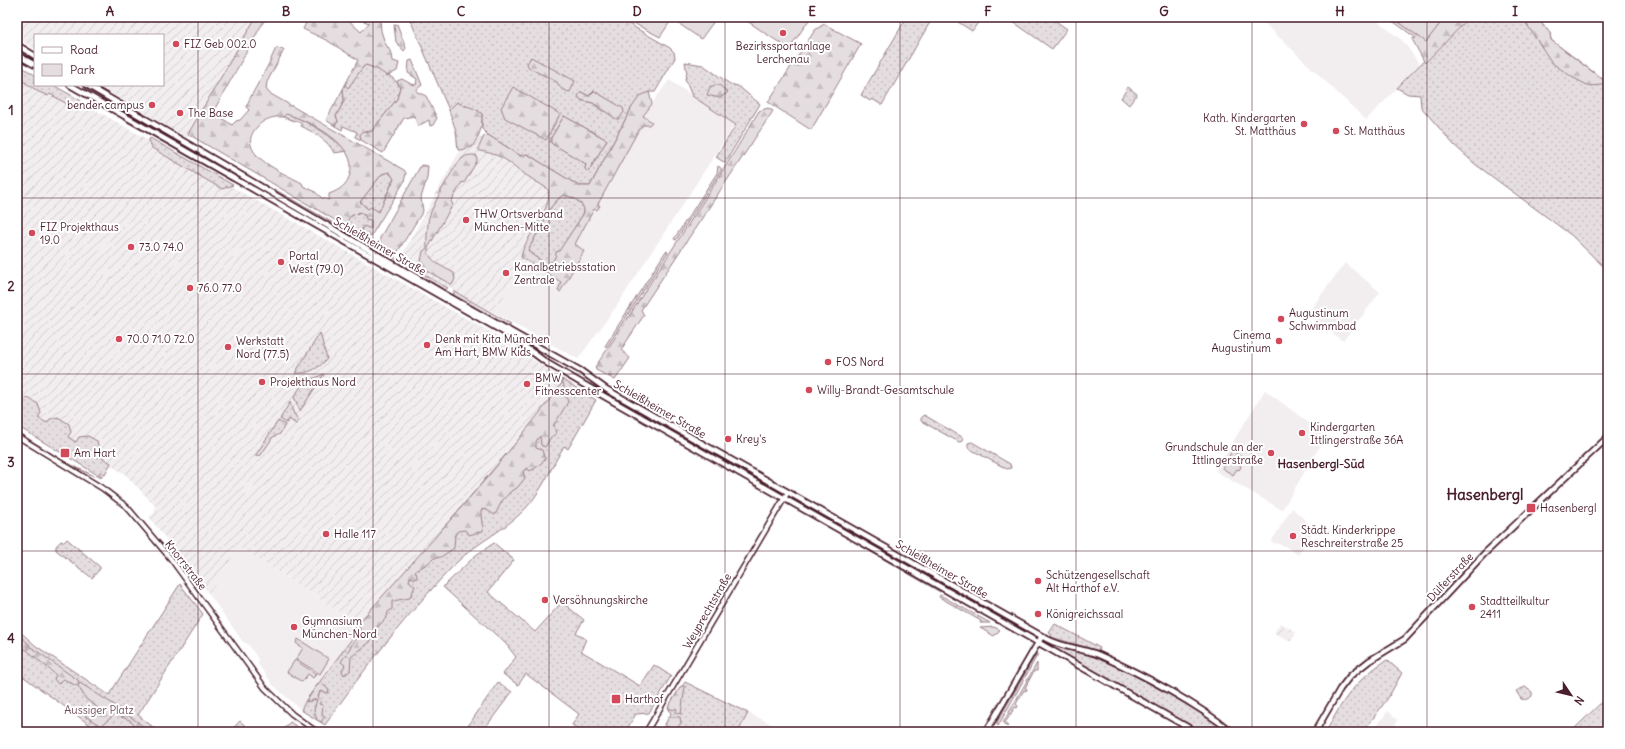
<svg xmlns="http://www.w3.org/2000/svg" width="1625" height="749" viewBox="0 0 1625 749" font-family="Delius,sans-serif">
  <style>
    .built { fill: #f2eeef }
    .industrial { fill: url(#industrial-furrows) }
    .green { fill: url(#green-dots); stroke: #987e86; fill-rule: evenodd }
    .forest { fill: url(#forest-firs); stroke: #987e86; fill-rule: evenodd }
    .pitch { fill: #e5dee0; stroke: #987e86 }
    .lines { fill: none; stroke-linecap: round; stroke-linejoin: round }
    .tertiary-casing { stroke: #4a1f2b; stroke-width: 7 }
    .secondary-casing { stroke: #4a1f2b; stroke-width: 8 }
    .tertiary { stroke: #fff; stroke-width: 4 }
    .secondary { stroke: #fff; stroke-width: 4.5 }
    .grid { fill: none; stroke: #4a1f2b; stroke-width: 1; stroke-opacity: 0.55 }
    .poi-dot { fill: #d1495b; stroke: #fff; stroke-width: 1.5 }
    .labels { text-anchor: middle; stroke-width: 4; stroke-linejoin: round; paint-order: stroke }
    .poi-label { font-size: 11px; fill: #4a1f2b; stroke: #fff; text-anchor: start }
    .street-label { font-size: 11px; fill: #4a1f2b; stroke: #fff }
    .park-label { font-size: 11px; fill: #714f58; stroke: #fff }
    .neighbourhood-label { font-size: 12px; font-weight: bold; fill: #4a1f2b; stroke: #fff }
    .district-label { font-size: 15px; font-weight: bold; fill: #4a1f2b; stroke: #fff }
    .neatline { fill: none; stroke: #4a1f2b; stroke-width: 1.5 }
    .grid-label { font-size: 13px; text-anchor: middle; font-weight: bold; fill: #4a1f2b }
  </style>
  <defs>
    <pattern id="industrial-furrows" width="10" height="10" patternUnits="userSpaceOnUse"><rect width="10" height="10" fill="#f2eeef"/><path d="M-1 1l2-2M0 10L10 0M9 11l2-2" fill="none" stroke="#d1cccd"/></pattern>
    <pattern id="green-dots" width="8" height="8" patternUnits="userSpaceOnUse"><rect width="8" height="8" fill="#e5dee0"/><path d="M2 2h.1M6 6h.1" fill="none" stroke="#c6bec0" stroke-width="1.8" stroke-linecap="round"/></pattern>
    <pattern id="forest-firs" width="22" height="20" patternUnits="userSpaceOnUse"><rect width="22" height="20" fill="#e5dee0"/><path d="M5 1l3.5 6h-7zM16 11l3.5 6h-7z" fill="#c6bec0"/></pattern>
  </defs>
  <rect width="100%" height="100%" fill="#fff"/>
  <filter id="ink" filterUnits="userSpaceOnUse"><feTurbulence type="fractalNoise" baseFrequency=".025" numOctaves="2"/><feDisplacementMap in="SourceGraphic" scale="8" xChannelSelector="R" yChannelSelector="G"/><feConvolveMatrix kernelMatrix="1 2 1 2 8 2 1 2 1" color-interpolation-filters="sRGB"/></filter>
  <g filter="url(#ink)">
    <path class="built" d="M1258,17H1372L1403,41L1420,65L1366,120Z
      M669,80L735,124L616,307L578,359L495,313L524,259L638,123Z
      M1345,263L1380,292L1343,341L1307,314Z
      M1265,390L1326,436L1282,510L1215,471Z
      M1292,508L1315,529L1298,555L1285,546L1271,542Z
      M239,547L358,624L354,629L357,632L306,700L301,710L273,685L258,664V659L248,644L243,642L209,594Z
      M1388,711L1398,720L1391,732H1372Z
      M748,713L766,721L786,732H738Z"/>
    <path class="industrial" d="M17,17H258L187,138L97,85H163V35H35V49L17,38Z
      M17,65L35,85H51L499,337L562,379V383L538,417L428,546L358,624L239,547L209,594L149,517L154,513L155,506L125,474L30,419L17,435Z
      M479,136L595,203L524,259L495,313L399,260L460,150L472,147Z
      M1280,623L1296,632L1291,642L1274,633Z"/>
    <path class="green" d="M409,17H617L670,48L674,52L675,58L655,92H649L632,107L590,186H579L527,154L521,156L488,135L482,129V114C474,108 465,108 457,102L449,110ZM594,91L622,108L624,112L602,111L593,103L581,100V92L589,96ZM564,116L607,140L588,172L585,169L586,164L551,142V138Z
      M907,17H933L882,105L872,99L870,101L861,95Z
      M962,17H982L972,31L958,22Z
      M1006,17H1050L1067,29L1052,49Z
      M1467,17H1536L1550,33L1551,40L1608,83V271L1571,235L1475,164L1454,145L1421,107L1420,95L1408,94L1397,88Z
      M685,62L703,65L730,84L738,86L760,104L725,163L716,157L736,125L692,96L685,79L687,73Z
      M17,64L35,75V85H53L80,100L83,104L79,111L50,94L48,96L39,92L17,77Z
      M366,65C378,69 395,76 400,87L397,99L371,132L361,135V140L355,137L357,132L343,126L342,130L335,126L338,121L336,116L344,101L343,89L345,85L348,87L363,67Z
      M1128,87L1137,94L1129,105L1121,98Z
      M286,113C309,122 329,134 347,151L334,153C329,141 313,132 301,126V123L283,117Z
      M127,122H129L235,182L231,181Z
      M150,138L233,185L222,189L152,148L149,140Z
      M180,142L267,192L179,145Z
      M718,166L722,169L676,240L674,239L717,173Z
      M389,172L394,178L379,212L368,209L360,202L382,174Z
      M274,189L361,239L354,240L342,233L323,220L273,191Z
      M563,195C573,197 585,202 584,213L553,262L546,264L531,254L528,250L544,221C545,213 556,200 563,195Z
      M359,212L371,220V229L364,233L360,232L359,235L345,226L348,218Z
      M381,250L448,288L443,291L384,256Z
      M666,251L668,252L607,347L605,346Z
      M454,291L511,324L505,326L453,297Z
      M320,333L327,359C318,369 308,374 295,373Z
      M324,374L300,411L294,397L303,383Z
      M562,379L596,400L568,449L564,446C552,466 542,491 526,508C506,530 477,542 456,563C409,612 364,668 325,725L301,710L306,700L357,632L354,629L428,546L538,417L562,383Z
      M592,382L692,439L690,442L590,385Z
      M28,398L38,404L41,413L38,418L47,423L50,419L58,417L69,424L71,432L68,437L76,442L79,437L88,436L97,441L99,450L97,455L111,463L105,474L100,472L99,474L103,476L101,477L17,426V404L20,400Z
      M290,402L293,412L299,421L296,424L289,419L286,423L280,419Z
      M924,415L962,437L963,441L959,442L921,421V417Z
      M278,421L285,425L280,434L273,437L261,455L255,456Z
      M21,434L62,460L94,476L63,462L20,435Z
      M693,440L780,489L778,492L692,443Z
      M972,442L1010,464L1011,468L1007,469L968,448V443Z
      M795,500L939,580L921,573L794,501Z
      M67,539L100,567V569L92,578L56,550V546L61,541L64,542Z
      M494,543L514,560L488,592L535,632L562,602L584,620L576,633L586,639L581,651L640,686L654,665L671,676L649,713L636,714L628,727L629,732H583L572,725L579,714L526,674L518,685L503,674L516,657L506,644L443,587L476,555Z
      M861,546L940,591V592Z
      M180,584L203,614L138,715L158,731L157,732H85L90,725L17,672V629L36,646L109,695Z
      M950,586L1010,620V622L948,588Z
      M940,595L990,623H980L981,621L939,597Z
      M1055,624L1100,648L1099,651L1051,637L1052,635L1049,633Z
      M1049,643L1067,649L1086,652L1111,662L1205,715L1228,732H1201L1048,645Z
      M1037,653L1038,654L998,726L997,722Z
      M1387,660L1402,673L1388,698L1363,732H1326C1342,701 1356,679 1387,660Z
      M1037,663V671H1034L1025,688L1027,689L1026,691L1024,690L1016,704L1018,706L1017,708L1015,707L1005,723L1008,725L1007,727L1003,723Z
      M498,682L512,692L482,732H464Z
      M685,682L748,713L738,732H661L671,714L668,707Z
      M1525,687L1532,692V696C1528,700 1526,700 1521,699L1516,691Z
      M1608,696V732H1571Z
      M240,721L252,732H229Z
      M290,722L305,732H281Z"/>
    <path class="forest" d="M256,17H266L213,112L232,125L236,121L240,120L249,110L246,107C255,86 268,69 276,48L284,50L267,82L266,89L269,93L404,170L406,173L404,182L371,236L365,238L359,235L360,232H363L362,229L364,226L371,229V220L366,219L364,214L359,212L357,214C349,215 348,219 345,226L188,134ZM286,114C308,120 359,145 350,174C347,185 340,190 329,194V200L322,198L314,191L303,186L302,183C284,173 231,153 258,126C264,119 274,116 283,117ZM389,172L394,179L379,212L371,207L368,209L360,202L382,174Z
      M309,17H345L361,32L369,23L353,17H380L381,31L385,43L392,54L393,61L399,63L397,71L387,76L377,69L366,65L363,67L348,88L345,85L358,60L328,41L303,29Z
      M1387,17H1392L1426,41L1445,17H1470L1425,63L1412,39L1416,38Z
      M1522,17H1536L1550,33L1551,40L1606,82L1603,85L1589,86L1572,77L1552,63Z
      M397,24L406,48L404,51L396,42L394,25Z
      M824,24L861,44L811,130L768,102L815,30Z
      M531,57L575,81L570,92C564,91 559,88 557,82L529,68L527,64Z
      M412,60L422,85L417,89V92L426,96L437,118L433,125L430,126L429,120L418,126L414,116L404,118L383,153L361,140L360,135L363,131L371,132L397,99L400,87L397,81L402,79L411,84L416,85L417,79L408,73L409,61Z
      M715,85H719L728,92L720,98L707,95L710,87Z
      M513,87L560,114L546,140L505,118L501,108Z
      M343,89L344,101L336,116L338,121L335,126L326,120Z
      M594,91L623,108L624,112L619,119H616L593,103L581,100L578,96L581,92L589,96Z
      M649,92L652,104L643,116L652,122L649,125H643L638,131L598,204L600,206L597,210L594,209L575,244L584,251L560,292L558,291L561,282L521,257C525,235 553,211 548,189C539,183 528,177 519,170C506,159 498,154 480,151L478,149L484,136L488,135L521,156L527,154L579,186H590L632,107L640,96ZM563,195C573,197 585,202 584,213L559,251L556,252C556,258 553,263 546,264L531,254L528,250L544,221C545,213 556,200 563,195Z
      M457,102C465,107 476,107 482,114C482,130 480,134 472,147L460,150H458L456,131L449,110Z
      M768,108L773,111L641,310L644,315L621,350L630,358L615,380L596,370L595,367C619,334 639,299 662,265C695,214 728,164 759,111Z
      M564,116L607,140L588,172L585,169L586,164L551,143V138Z
      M474,155L477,156V161L464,183L462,182L451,202L453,204L428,248C428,262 444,267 454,273L455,279L452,285L420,267L423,251L427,248C426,246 428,220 429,217C432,207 454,164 463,158C466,155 470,155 474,155Z
      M421,165L428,166L427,178L421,198L423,211L395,256L380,246V238Z
      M562,379L568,402L554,425L556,434L551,437L545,447L541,445L540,436L536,441V448L542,450L545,460L534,469L529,471L528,468L523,471L525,478L517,488L511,491L502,501L495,515L485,509L481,510C480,516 483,524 483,531L469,535L465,530L458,531L455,535L454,548L441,557L434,558L427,564L415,571L417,575L416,579L410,577L409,581L415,586L410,598L392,601V609L388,612L387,617L373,632L370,642L351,657L350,671L344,675L342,671L345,665L341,662L361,631L358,624C427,545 500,468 562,383Z
      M994,627L1000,630L994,636L980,628Z
      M17,633L30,645L24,650L17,644Z
      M31,647L79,681L76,686L64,679L58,684L54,679L56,675L27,650Z
      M80,683L124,711L120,717L115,714L101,726L85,716L88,714L101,716L102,711L86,699L78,686Z
      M322,684L328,689L329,693L320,691L318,697L321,701L319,704L323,705L322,714L325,716L321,722L317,720L314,710L317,699L306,702L317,685Z
      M681,686L685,687L681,714L675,712L677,710L676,708L673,710L668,707Z
      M124,712L151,732H139L130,720L121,717Z
      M669,717H680L681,723L674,732H661Z"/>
    <path class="pitch" d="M622,17H717L701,39L672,19L660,37Z
      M741,17H811L789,49Z
      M1392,17H1445L1426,42Z
      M1232,451L1244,458L1240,465L1241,467L1239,470L1237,469L1233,475L1222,468Z
      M298,639L329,659L320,674L296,659L303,648L296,643Z
      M295,660L316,674L313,678L308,674L302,682L287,672Z"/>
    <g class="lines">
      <defs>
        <path id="tertiary" d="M17,436L102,488L127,507L171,559L265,688L292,714L317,732
          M646,732L788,492"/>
        <path id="secondary" d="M17,45L35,56
          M17,55L35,65
          M70,85L509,335L547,363L602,395L1196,732
          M87,85L448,296L581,371L606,389L1047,639C1063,648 1082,648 1099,655C1142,674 1196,703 1232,732
          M986,732L1042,636
          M1315,732L1340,689L1350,676L1369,661L1405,639L1484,554L1608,437"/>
      </defs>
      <use href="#tertiary" class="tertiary-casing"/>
      <use href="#secondary" class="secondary-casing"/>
      <use href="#tertiary" class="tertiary"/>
      <use href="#secondary" class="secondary"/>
    </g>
  </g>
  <path class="grid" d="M198,17V732M373,17V732M549,17V732M725,17V732M900,17V732M1076,17V732M1252,17V732M1427,17V732M17,198H1608M17,374H1608M17,551H1608"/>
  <g class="poi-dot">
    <circle cx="783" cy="33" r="4"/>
    <circle cx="176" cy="44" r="4"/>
    <circle cx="152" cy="105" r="4"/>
    <circle cx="180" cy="113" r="4"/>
    <circle cx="1304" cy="124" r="4"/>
    <circle cx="1336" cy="131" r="4"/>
    <circle cx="466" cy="220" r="4"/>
    <circle cx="32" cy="233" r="4"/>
    <circle cx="131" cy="247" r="4"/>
    <circle cx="281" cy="262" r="4"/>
    <circle cx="506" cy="273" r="4"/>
    <circle cx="190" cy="288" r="4"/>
    <circle cx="1281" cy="319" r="4"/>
    <circle cx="119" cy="339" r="4"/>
    <circle cx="1279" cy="341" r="4"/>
    <circle cx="427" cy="345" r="4"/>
    <circle cx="228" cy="347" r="4"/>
    <circle cx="828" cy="362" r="4"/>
    <circle cx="262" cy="382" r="4"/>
    <circle cx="527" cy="384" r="4"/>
    <circle cx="809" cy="390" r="4"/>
    <circle cx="1302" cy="433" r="4"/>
    <circle cx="728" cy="439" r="4"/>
    <rect x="60" y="448" width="10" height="10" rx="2"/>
    <circle cx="1271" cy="453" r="4"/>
    <rect x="1526" y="503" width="10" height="10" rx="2"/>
    <circle cx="326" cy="534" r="4"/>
    <circle cx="1293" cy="536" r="4"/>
    <circle cx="1038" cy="581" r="4"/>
    <circle cx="545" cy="600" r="4"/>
    <circle cx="1472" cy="607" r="4"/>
    <circle cx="1038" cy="614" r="4"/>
    <circle cx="294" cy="627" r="4"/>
    <rect x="611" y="694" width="10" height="10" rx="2"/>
  </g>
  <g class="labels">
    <g class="poi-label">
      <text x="184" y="48">FIZ Geb 002.0</text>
      <text x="783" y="50" text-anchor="middle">Bezirkssportanlage<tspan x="783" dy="13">Lerchenau</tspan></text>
      <text x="144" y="109" text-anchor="end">bender campus</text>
      <text x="188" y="117">The Base</text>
      <text x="1296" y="122" text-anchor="end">Kath. Kindergarten<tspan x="1296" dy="13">St. Matthäus</tspan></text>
      <text x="1344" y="135">St. Matthäus</text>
      <text x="474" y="218">THW Ortsverband<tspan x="474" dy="13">München-Mitte</tspan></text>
      <text x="40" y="231">FIZ Projekthaus<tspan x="40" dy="13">19.0</tspan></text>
      <text x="139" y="251">73.0 74.0</text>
      <text x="289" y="260">Portal<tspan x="289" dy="13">West (79.0)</tspan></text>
      <text x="514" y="271">Kanalbetriebsstation<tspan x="514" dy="13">Zentrale</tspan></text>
      <text x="198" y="292">76.0 77.0</text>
      <text x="1289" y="317">Augustinum<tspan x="1289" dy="13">Schwimmbad</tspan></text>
      <text x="1271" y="339" text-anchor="end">Cinema<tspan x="1271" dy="13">Augustinum</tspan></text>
      <text x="127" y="343">70.0 71.0 72.0</text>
      <text x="435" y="343">Denk mit Kita München<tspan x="435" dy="13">Am Hart, BMW Kids</tspan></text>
      <text x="236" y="345">Werkstatt<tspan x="236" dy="13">Nord (77.5)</tspan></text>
      <text x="836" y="366">FOS Nord</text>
      <text x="535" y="382">BMW<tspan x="535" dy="13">Fitnesscenter</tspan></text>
      <text x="270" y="386">Projekthaus Nord</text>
      <text x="817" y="394">Willy-Brandt-Gesamtschule</text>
      <text x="1310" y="431">Kindergarten<tspan x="1310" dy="13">Ittlingerstraße 36A</tspan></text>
      <text x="736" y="443">Krey's</text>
      <text x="1263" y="451" text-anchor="end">Grundschule an der<tspan x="1263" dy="13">Ittlingerstraße</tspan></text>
      <text x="74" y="457">Am Hart</text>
      <text x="1540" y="512">Hasenbergl</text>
      <text x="1301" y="534">Städt. Kinderkrippe<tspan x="1301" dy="13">Reschreiterstraße 25</tspan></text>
      <text x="334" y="538">Halle 117</text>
      <text x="1046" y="579">Schützengesellschaft<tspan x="1046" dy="13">Alt Harthof e.V.</tspan></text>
      <text x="553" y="604">Versöhnungskirche</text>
      <text x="1480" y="605">Stadtteilkultur<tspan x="1480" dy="13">2411</tspan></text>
      <text x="1046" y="618">Königreichssaal</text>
      <text x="302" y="625">Gymnasium<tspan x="302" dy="13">München-Nord</tspan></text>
      <text x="625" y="703">Harthof</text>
    </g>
    <g class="street-label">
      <text transform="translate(380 246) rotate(30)" y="4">Schleißheimer Straße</text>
      <text transform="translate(660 409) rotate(30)" y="4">Schleißheimer Straße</text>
      <text transform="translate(186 565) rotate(52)" y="4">Knorrstraße</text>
      <text transform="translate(942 569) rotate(30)" y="4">Schleißheimer Straße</text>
      <text transform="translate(1450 577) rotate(-47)" y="4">Dülferstraße</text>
      <text transform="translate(707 611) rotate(-60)" y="4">Weyprechtstraße</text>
    </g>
    <g class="park-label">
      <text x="99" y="714">Aussiger Platz</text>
    </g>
    <g class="neighbourhood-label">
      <text x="1321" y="468">Hasenbergl-Süd</text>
    </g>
    <g class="district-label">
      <text x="1485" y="500">Hasenbergl</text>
    </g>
  </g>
  <rect width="1625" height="749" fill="none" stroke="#fff" stroke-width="44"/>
  <rect x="34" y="34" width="130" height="52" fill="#ffffff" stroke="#b7a5aa"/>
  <rect x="42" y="47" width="20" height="6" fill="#ffffff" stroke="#b7a5aa"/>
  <text x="70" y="54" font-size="12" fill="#4a1f2b">Road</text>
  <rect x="42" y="64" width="20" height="12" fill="#e5dee0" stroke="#b7a5aa"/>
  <text x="70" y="74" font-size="12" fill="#4a1f2b">Park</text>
  <g transform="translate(1571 695) rotate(125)" stroke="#ffffff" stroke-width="3" paint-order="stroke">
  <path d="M0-3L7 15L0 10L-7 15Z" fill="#4a1f2b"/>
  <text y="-6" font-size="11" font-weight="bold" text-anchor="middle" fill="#4a1f2b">N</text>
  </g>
  <rect x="22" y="22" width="1581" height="705" class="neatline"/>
  <g class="grid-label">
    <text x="110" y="16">A</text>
    <text x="286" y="16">B</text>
    <text x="461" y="16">C</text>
    <text x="637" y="16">D</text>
    <text x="812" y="16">E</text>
    <text x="988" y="16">F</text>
    <text x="1164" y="16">G</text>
    <text x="1340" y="16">H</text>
    <text x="1515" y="16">I</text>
    <text x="11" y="115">1</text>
    <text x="11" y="291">2</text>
    <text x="11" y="467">3</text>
    <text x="11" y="643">4</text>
  </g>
</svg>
